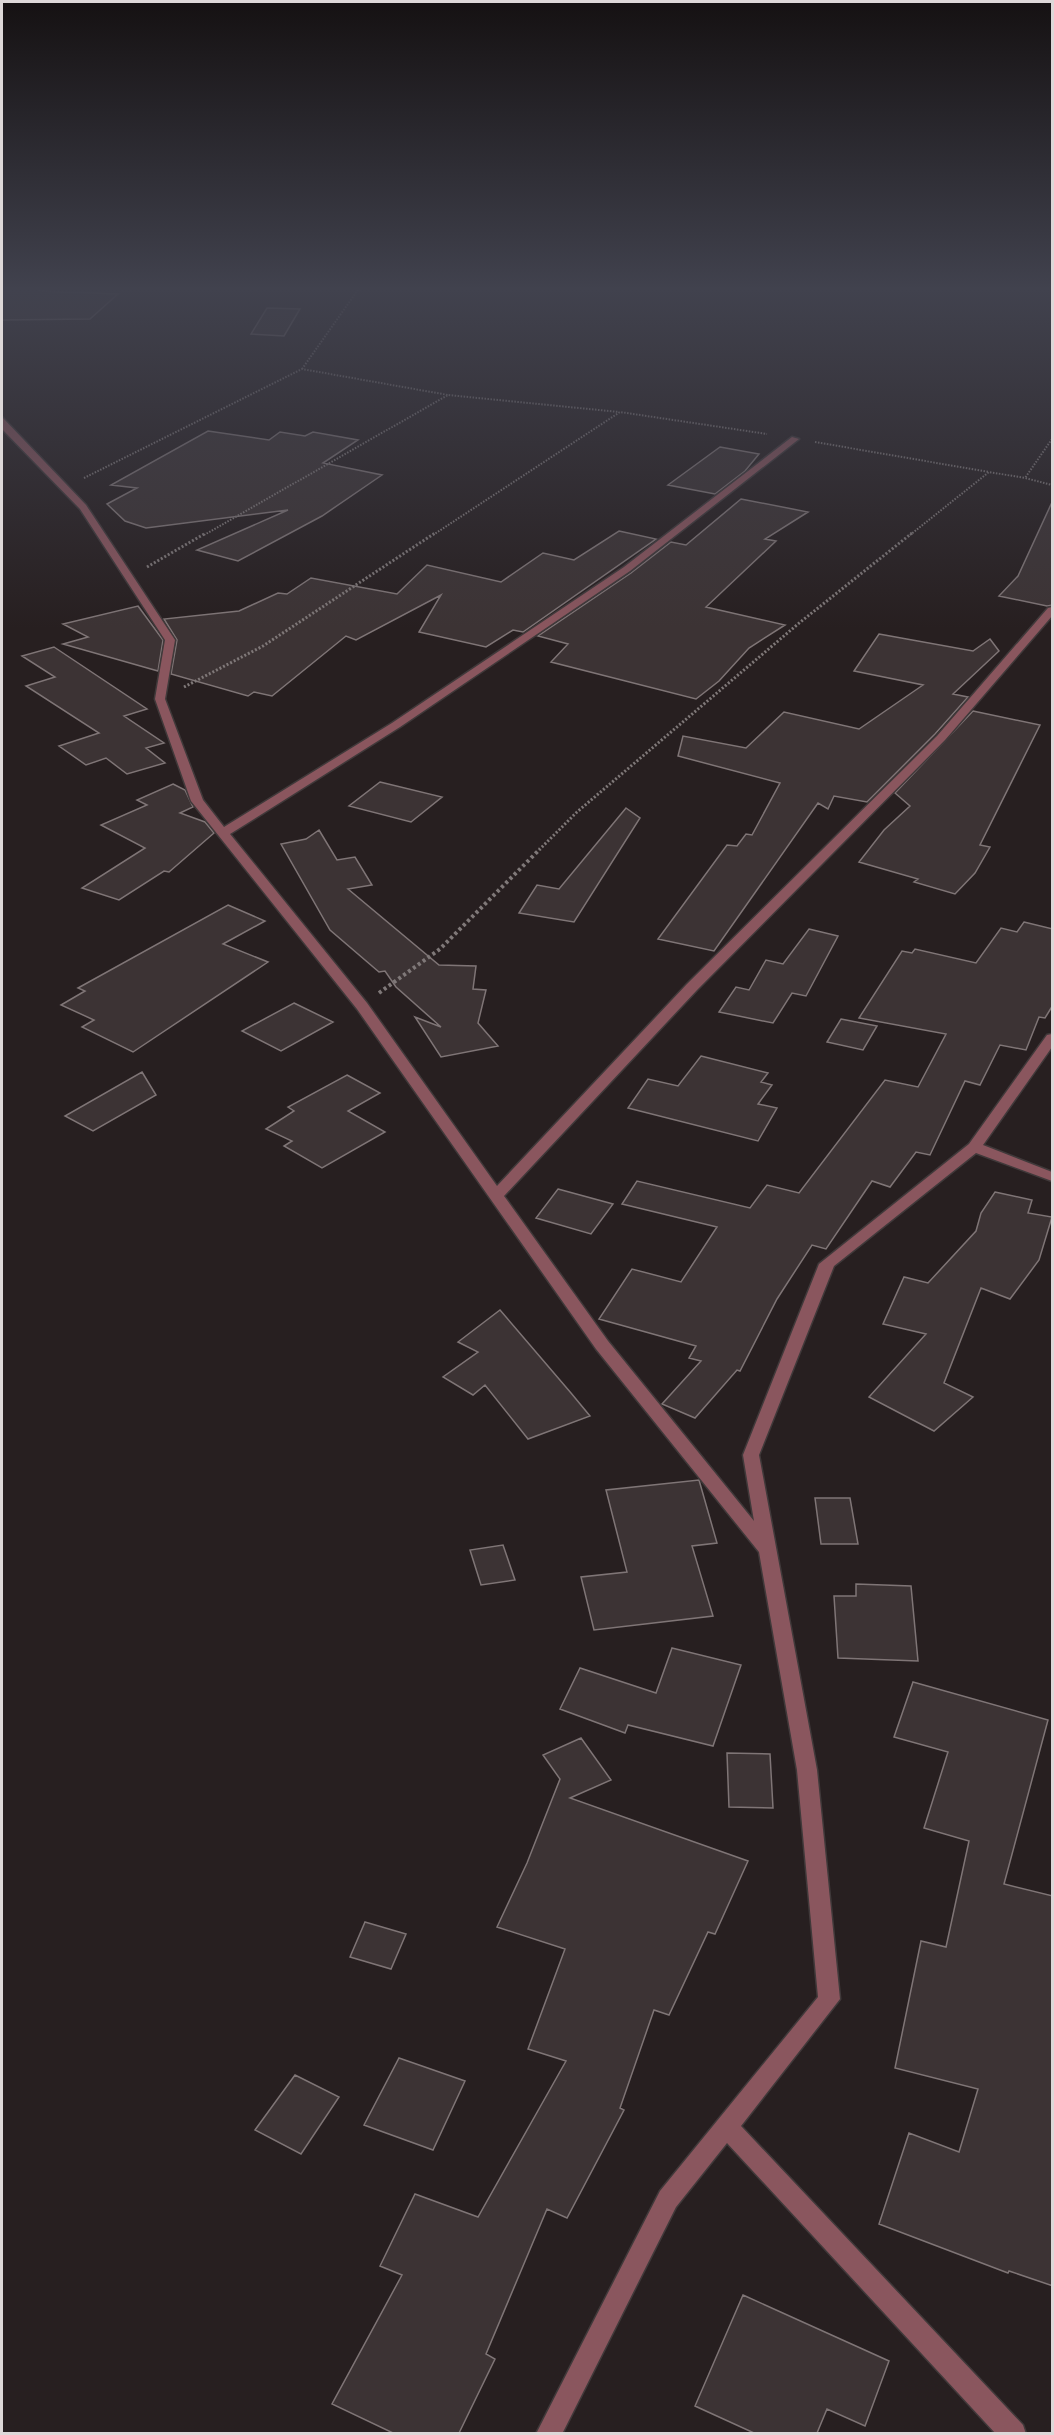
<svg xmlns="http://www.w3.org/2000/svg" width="1054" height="2435" viewBox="0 0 1054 2435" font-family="'Fira Sans Condensed',sans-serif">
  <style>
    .building { fill: #3c3334; stroke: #7f7576; stroke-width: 1.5 }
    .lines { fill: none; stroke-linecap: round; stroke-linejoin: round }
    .minor-casing { stroke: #40393a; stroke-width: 3 }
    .path-far2 { stroke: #7f7878; stroke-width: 2; stroke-dasharray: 1.5 1.5; stroke-linecap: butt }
    .path-far1 { stroke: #7f7878; stroke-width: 3; stroke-dasharray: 2 2; stroke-linecap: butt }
    .path { stroke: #7f7878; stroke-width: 4; stroke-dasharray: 3 3; stroke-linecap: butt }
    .minor { fill: #8a565e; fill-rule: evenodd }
  </style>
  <rect width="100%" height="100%" fill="#271f20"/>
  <path class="building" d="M2,287H43L40,291L118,294L90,319L2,320Z
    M267,308L300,309L284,336L251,334Z
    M208,431L269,440L280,432L305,436L313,432L358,440L323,463L382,475L322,516L238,561L197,550L288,510L146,528L125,521L107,504L137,488L111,485Z
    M720,447L759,454L745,471L715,494L668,485Z
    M741,499L808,512L765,539L776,541L706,607L785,625L749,648L719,681L696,699L551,662L568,644L538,636L631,573L671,542L686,545Z
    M1053,500V605L1047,606L999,596L1018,576Z
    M619,531L656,539L523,632L513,630L486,647L419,632L441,595L356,640L346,636L272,696L254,692L248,696L171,674L177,640L164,619L239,611L278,593L287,594L311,578L397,594L427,565L501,582L543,553L574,560Z
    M138,606L163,640L158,671L63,644L88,637L63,624Z
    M879,634L973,651L990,639L999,651L953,694L968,697L935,734L867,802L834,796L828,809L818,803L714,951L658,939L727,845L737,846L746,834L752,835L780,783L678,756L683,736L746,748L784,712L859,729L923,685L854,671Z
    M54,647L147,709L124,716L164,743L146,748L165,763L127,774L106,758L86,765L59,746L99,733L26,686L55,677L22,656Z
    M973,711L1040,725L980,845L990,847L975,873L955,894L914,882L918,879L859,862L884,830L910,806L895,793Z
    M380,782L442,797L411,822L349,806Z
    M173,784L185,790L193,807L180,813L205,822L214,833L169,872L164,871L119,900L82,888L145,848L101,825L147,805L137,800Z
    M626,808L640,818L574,922L519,913L537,885L559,889Z
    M319,830L337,860L355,857L372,885L348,889L439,965L476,966L473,989L486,990L478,1023L498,1046L441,1057L415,1017L441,1027L396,987L385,971L379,972L330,930L281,844L306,839Z
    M228,905L265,921L223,944L268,962L133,1052L82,1027L94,1020L61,1005L85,991L78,988Z
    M1024,922L1053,929V1005L1045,1018L1039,1017L1026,1050L1000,1045L980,1085L965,1081L930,1155L916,1152L890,1187L872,1181L826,1249L812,1245L777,1299L740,1371L737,1370L695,1418L662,1404L701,1361L689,1358L696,1346L599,1319L632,1269L681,1282L717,1227L622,1204L637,1181L750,1208L767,1185L799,1193L885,1080L918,1087L946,1034L859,1018L902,951L912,953L915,949L976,963L1001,928L1017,932Z
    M809,929L838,936L806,996L792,993L773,1023L719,1012L736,987L749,990L766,960L783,964Z
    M294,1003L333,1022L281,1051L242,1031Z
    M841,1019L877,1026L863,1050L827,1042Z
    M701,1056L768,1073L761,1082L772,1085L758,1104L777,1108L758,1141L628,1108L648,1079L678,1086Z
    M142,1072L156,1095L93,1131L65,1116Z
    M347,1075L380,1093L348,1111L385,1132L322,1168L284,1146L292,1141L266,1129L294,1111L288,1107Z
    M558,1189L613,1204L591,1234L536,1218Z
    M995,1192L1032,1200L1028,1213L1052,1217L1039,1260L1010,1299L981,1288L944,1383L973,1397L934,1431L869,1397L926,1334L883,1324L904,1277L928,1283L976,1231L981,1213Z
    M500,1310L571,1393L590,1416L528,1439L485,1385L473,1395L443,1377L478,1352L458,1342Z
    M699,1480L717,1543L692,1546L713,1616L594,1630L581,1577L627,1572L606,1490Z
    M815,1498H850L858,1544H821Z
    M503,1545L515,1580L481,1585L470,1550Z
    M856,1584L911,1586L918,1661L838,1658L834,1596H856Z
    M672,1648L741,1665L713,1746L628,1725L625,1733L560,1709L580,1668L656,1693Z
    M913,1682L1048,1720L1004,1884L1053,1896V2286L1009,2271L1008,2273L879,2224L909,2133L959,2152L978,2089L895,2068L921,1941L946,1947L969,1841L924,1828L948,1752L894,1737Z
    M581,1738L611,1780L570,1798L748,1861L715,1934L708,1932L669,2015L654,2010L620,2108L624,2110L567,2218L547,2209L486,2354L495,2359L459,2433H393L332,2404L402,2275L380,2266L415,2194L478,2217L566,2061L528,2049L565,1949L497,1927L527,1863L560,1779L543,1755Z
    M727,1753L770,1754L773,1808L729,1807Z
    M365,1922L406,1934L391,1969L350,1957Z
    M399,2058L465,2081L433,2150L364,2125Z
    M295,2075L339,2097L301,2154L255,2130Z
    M743,2295L889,2361L865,2426L827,2409L817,2433H754L695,2406Z"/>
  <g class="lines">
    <defs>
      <path id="minor" d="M2,417L86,505L175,640L165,699L203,800L224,827L392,723L624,567L792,437L799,439L630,571L400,727L230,834L367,1003L497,1186L687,984L937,736L1048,608L1052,607V616L945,740L697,990L504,1196L608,1341L754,1521L743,1455L819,1264L969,1144L1047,1035L1052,1034V1047L983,1145L1052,1172V1181L976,1153L834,1266L759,1455L817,1770L840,1999L741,2126L1023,2425L1026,2434H996L727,2143L676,2207L562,2434H536L660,2191L818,1997L797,1770L759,1552L596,1349L357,1009L191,801L155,699L165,640L80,509L2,429Z"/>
    </defs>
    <use href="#minor" class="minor-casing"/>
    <path class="path-far2" d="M302,369L360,287
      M1052,439L1025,478L1052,485
      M815,442L989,472
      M84,478L302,369L448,395
      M204,535L448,395L619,412
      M433,535L620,412L767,434
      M910,535L989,472L1025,478"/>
    <path class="path-far1" d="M147,567L206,533
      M184,687L263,646L435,533
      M539,850L577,812L798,624L912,533"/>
    <path class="path" d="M379,993L440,949L540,849"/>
    <use href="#minor" class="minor"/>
  </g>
  <linearGradient id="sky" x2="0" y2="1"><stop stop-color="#151112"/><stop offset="0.46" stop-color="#41424e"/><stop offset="1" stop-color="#41424e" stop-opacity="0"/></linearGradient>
  <rect width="1054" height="628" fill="url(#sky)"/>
  <rect width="1054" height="2435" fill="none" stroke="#ddd8d8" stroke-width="6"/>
</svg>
